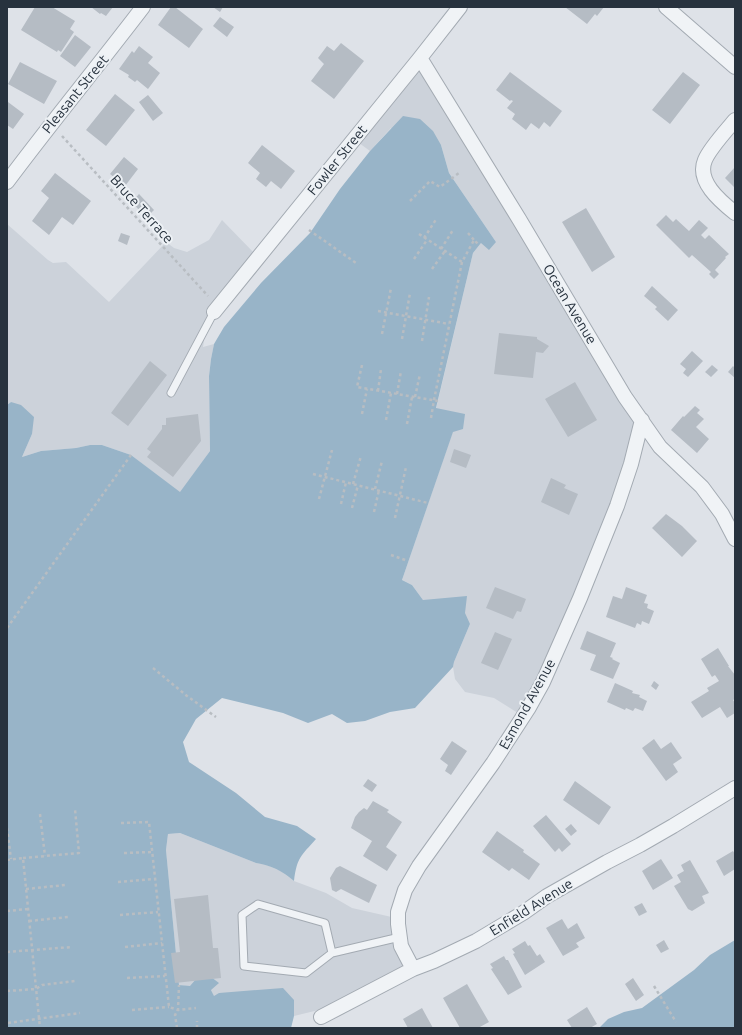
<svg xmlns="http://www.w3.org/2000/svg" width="742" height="1035" viewBox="0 0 742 1035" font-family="Ubuntu,sans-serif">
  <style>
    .built { fill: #ccd2da }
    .water { fill: #98b4c8 }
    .building { fill: #b5bcc4 }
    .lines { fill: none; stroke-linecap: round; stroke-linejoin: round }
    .lane-casing { stroke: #a3aab2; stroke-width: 9 }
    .street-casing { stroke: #a3aab2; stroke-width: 16 }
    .path { stroke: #b8bdc2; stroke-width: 2.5; stroke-dasharray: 3 3; stroke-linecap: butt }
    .lane { stroke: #f0f3f6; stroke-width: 7 }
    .street { stroke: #f0f3f6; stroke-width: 14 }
    .labels { text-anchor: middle; stroke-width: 4; stroke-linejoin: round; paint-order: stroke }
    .street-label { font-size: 14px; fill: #27323e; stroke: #edf1f5 }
  </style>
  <rect width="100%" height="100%" fill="#dee2e8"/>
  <path class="built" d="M420,64L637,417L617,507L521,715L494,698L465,692L455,679L453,667L454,662L470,624L423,600L412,585L402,580L453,431L436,409L473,253L481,243L496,242L449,173L441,145L391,128L370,151L355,140Z
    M222,220L259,258L209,321L205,334L203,347L214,344L211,359L209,376L210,451L180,493L131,455L102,445H90L76,448L41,451L22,457L32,434L11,402L7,405V224L48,260L53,263L66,262L109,302L166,242L174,248L187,252L209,240Z
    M180,833L256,863L267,865L287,874L294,881L326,893L352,908L396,918L410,969L339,1005L294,1016V1000L214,997L211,990L179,985L166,850L168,834Z"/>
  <path class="water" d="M403,116L420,119L433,131L441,145L449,173L496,242L489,250L481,243L473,253L436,408L465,414L463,429L453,432L402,580L412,585L423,600L467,596L465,613L470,624L454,662L453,667L415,708L390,712L365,721L347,723L332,714L308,723L283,713L222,698L196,719L183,742L189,762L236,793L265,817L297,826L316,839C301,856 297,857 294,881C283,871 270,865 256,863L180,833L168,834L166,850L179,985L190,986L203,971L219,983L211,990L214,996L219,993L283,988L294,1000V1016L291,1028H7V405L11,402L21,405L34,417L32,434L22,457L41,451L76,448L90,445H102L131,455L180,492L210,451L209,376L211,359L214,344L224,327L261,283L310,233L340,189L370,151Z
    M735,940V1028H599L608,1019L624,1012L642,1008L694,970L710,955Z"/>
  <path class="building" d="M35,7H52L75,21L70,29L74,32L61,52L58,50L57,52L21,30Z
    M91,7H113L106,16L101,13L100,14Z
    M171,7H175L203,29L189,48L158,25Z
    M213,7H223L220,12Z
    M565,7H604L597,16L595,14L587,24Z
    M220,17L234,27L227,37L213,26Z
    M75,35L91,47L75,67L60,56Z
    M341,43L364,61L334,99L311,81L324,64L318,58L327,46L334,51Z
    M139,46L153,57L148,63L160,73L148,89L137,80L135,82L128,77L129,75L119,69L132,51L134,53Z
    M20,62L57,81L44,104L8,84Z
    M510,72L562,111L550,127L544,122L539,129L531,123L526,130L512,119L515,114L507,108L513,101L511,100L510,101L496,90Z
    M683,72L700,85L670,124L652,110Z
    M115,94L135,110L106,146L86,130Z
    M148,95L163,113L153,121L139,102Z
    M8,102L24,114L13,129L7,125V104Z
    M262,145L295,171L281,189L271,181L266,187L256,179L260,173L248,163Z
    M124,157L138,169L125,186L110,174Z
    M735,167V188L725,178Z
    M55,173L91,201L73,225L62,217L49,235L32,221L49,198L41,191Z
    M139,194L154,210L146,218L132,202Z
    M586,208L615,257L592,272L562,222Z
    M666,215L673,222L676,219L689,231L699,220L708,228L701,235L705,239L709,235L729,254L725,257L726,258L715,270L719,274L714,279L709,274L711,272L692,255L689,258L656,225Z
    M121,233L130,236L127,245L118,241Z
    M652,286L678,310L668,321L655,309L657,307L644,296Z
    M499,333L537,337V339L549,346L543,353L536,352L533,378L494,374Z
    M692,351L703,361L688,377L683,373L686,369L680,364Z
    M150,361L167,375L128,426L111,413Z
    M712,365L718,370L711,377L705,372Z
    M733,366L735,368V378L728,372Z
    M575,382L597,420L568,437L545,399Z
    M695,406L700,410L697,413L704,419L696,427L709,439L697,453L671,430L683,416L684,417Z
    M198,414L201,441L173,477L147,457L151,452L147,449L162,429V425H166V418Z
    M454,449L471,455L466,468L450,462Z
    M551,478L566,485L564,488L578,494L569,515L541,502Z
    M666,514L682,526L697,541L682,557L652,528Z
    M495,587L526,599L521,612L517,611L513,619L486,608Z
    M626,587L647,595L644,603L648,604L647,608L654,611L649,624L642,621L641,625L637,623L635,628L606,617L613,596L622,599Z
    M587,631L616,643L610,657L613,658L612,659L620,663L613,679L590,670L596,655L580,649Z
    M495,632L512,639L498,670L481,663Z
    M718,648L729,666H728L735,675V681L734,682L735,684V699L733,700L735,703V713L727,718L720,707L702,718L691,702L709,691L707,688L719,681L715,675L712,677L701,659Z
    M654,681L659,685L656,690L651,686Z
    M615,683L633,691L632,693L640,695L639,697L647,701L643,711L635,708L633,711L626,708L625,710L607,702Z
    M654,739L661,749L671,742L682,758L673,764L678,772L666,781L642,748Z
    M452,741L467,751L451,775L445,771L448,765L440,759Z
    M368,779L377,785L372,792L363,786Z
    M575,781L611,807L599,825L563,800Z
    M373,801L389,810L387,812L402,822L386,847L397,855L387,871L363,856L372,841L351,828L355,817L359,812L364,808L367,810Z
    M546,815L571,844L562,852L559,848L555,852L533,826Z
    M571,824L577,831L571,836L565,829Z
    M497,831L524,850L523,852L540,864L529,880L512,868L509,871L482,852Z
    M733,851L735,854V869L724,876L716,861Z
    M661,859L673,878L653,890L642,871Z
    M690,860L709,893L702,896L705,903L692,911L688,909L674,886L681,882L677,875L684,871L681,865Z
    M340,866L377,885L369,903L341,889L336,892L332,890L330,878L336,868Z
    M208,895L213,948H218L221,978L175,983L171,953L180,952L174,899Z
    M642,903L647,912L639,916L634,907Z
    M562,919L568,929L577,923L585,938L576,943L579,947L563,956L546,928Z
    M664,940L669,949L661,953L656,945Z
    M525,941L528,946L530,945L537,956L540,954L545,962L525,975L513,954L515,953L512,949Z
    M504,956L506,960H508L522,987L508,995L491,969L493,968L490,964Z
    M633,978L644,995L636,1001L625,984Z
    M467,984L489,1022L478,1028H460L443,998Z
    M587,1007L597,1024L590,1028H572L567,1020Z
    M422,1008L433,1028H408L403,1019Z"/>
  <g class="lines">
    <defs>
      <path id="lane" d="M171,393L214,312
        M332,953L306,973L244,966L242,915L258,904L325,923L332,953L400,937"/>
      <path id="street" d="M666,7L735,67
        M420,58L519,219L625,397L660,447L702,487L722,514L735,539
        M735,120C726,131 710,148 705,160C696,181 720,201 735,213
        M7,182C51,123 98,66 143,7
        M214,312L420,58L460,7
        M413,969L401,946L398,924V912L405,890L419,866L493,763L528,709L543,682L580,598L617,506L631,464L642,420
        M321,1017L413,969L434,961L476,941L523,913L547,896L607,862L640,845L673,826L735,788"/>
    </defs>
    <use href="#lane" class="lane-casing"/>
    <use href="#street" class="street-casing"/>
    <path class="path" d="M62,136L208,296
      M410,201L430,181L440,187L459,173
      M309,230L356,263
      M468,233L474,240
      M419,234L462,262
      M424,238L437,218
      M441,249L453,230
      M414,259L427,240
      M432,269L445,251
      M378,311L449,324
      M382,334L391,288
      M402,339L410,293
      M422,341L429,297
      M362,365L357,387L438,401
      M378,391L381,369
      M397,394L401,371
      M415,397L420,374
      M362,414L367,389
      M431,418L434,400L462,262L474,240L479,245
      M386,420L391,393
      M407,424L412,397
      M313,474L428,503
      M353,484L361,456
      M375,489L382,461
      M319,499L332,450
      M341,504L346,482
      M352,508L358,485
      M374,512L379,490
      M395,518L406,467
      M391,555L408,561
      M7,628L131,455
      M153,668L187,696L216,717
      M40,814L45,856
      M121,823L149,822L169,1007L178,1010L196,1008
      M7,828L11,859
      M124,853L152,852
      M23,858L79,853L75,809
      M7,860L23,858L40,1028
      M118,882L155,879
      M26,889L65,885
      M7,911L28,909
      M120,915L158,912
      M29,921L68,917
      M125,947L162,943
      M7,952L72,947
      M127,978L165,976
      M654,986L676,1022
      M7,991L36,989L42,985L75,981
      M132,1010L169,1007
      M8,1023L80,1013
      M177,1028L175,1015L178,1010L179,985
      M197,1028V1021"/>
    <use href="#lane" class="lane"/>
    <use href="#street" class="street"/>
  </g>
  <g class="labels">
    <g class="street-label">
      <text transform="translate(75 94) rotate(-51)" y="5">Pleasant Street</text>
      <text transform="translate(337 160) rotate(-51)" y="5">Fowler Street</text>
      <text transform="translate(142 209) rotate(48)" y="5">Bruce Terrace</text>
      <text transform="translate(570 304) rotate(59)" y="5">Ocean Avenue</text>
      <text transform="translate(527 704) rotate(-61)" y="5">Esmond Avenue</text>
      <text transform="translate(531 907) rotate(-32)" y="5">Enfield Avenue</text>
    </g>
  </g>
  <rect width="742" height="1035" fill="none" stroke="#27323e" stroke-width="16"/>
</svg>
